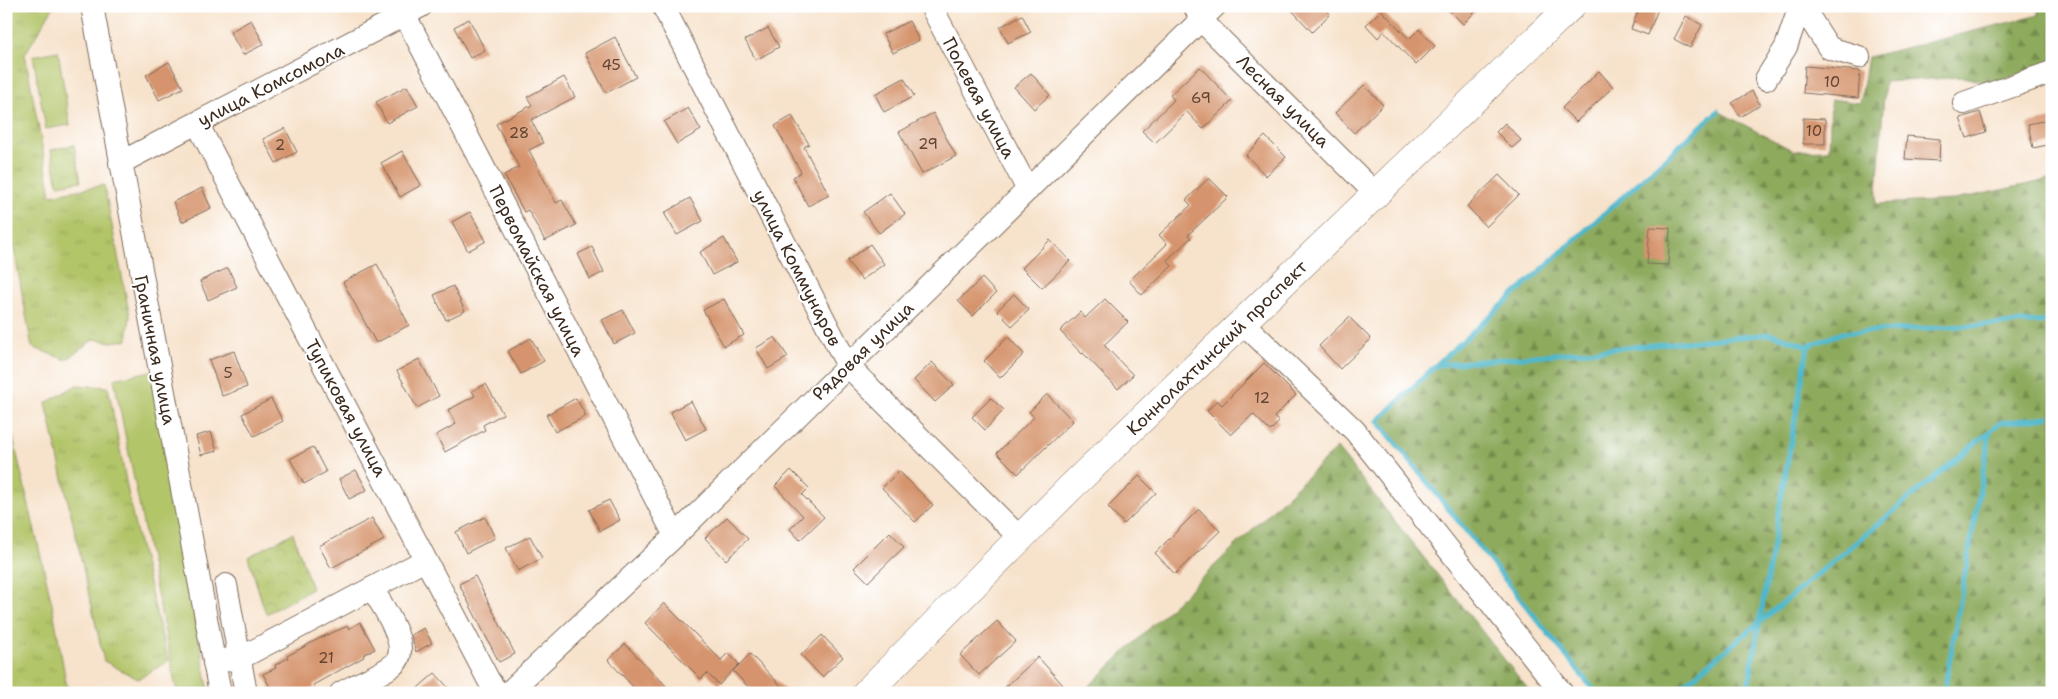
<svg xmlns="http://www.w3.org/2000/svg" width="2058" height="699" viewBox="0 0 2058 699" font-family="'Shantell Sans',sans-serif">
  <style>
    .grass { fill: url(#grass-tufts); stroke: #767844 }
    .forest { fill: url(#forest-firs); stroke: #646a3e }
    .park { fill: url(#park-crowns); stroke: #767844 }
    .garden { fill: #b2c569; stroke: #767844 }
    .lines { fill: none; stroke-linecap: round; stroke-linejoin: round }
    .stream { stroke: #4eb8cc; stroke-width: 5 }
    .building { fill: #d5946d }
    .minor-casing { stroke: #7d6a5b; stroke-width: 24 }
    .major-casing { stroke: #7d6a5b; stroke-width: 29 }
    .minor { stroke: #fff; stroke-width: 22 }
    .major { stroke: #fff; stroke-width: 28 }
    .labels { text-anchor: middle; stroke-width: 4; stroke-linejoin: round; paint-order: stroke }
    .number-label { font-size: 15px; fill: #624432 }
    .street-label { font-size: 18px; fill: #3b2a1e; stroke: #fff }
  </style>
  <defs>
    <pattern id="grass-tufts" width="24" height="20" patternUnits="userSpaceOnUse" patternTransform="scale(1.25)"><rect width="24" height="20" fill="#b2c569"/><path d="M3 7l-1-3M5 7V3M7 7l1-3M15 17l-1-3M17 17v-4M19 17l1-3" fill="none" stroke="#9aa95b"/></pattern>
    <pattern id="forest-firs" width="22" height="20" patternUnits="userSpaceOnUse" patternTransform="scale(1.25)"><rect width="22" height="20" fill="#8daa5d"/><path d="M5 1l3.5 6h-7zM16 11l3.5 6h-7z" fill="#748b4c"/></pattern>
    <pattern id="park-crowns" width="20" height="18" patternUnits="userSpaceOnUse" patternTransform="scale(1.25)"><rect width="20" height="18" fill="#b2c569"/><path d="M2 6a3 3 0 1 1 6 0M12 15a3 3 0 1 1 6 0" fill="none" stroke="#9aa95b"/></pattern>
  </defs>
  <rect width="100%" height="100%" fill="#fff"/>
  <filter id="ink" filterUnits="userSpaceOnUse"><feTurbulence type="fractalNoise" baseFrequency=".02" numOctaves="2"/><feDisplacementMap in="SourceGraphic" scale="10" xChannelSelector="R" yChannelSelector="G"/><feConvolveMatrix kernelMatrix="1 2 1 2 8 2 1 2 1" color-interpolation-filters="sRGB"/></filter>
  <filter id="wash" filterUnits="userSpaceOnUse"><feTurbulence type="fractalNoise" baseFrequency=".0096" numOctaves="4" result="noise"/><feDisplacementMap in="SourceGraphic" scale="20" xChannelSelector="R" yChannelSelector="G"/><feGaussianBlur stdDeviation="1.12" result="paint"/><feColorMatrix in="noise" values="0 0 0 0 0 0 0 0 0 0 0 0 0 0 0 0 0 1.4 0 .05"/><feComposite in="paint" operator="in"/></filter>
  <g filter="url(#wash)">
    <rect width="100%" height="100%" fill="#f7e2cb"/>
    <path class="grass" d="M6,6H54L25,54L51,195L104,185L130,317L127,340L111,342L94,339L66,360L32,347L6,206Z
      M77,385L108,387L133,518L168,661L138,679L104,661L46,403Z
      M6,408L52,604L68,693H6Z"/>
    <path class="forest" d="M2037,6H2052V61L1994,84L1963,77L1885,82L1876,204L1954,200L2052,179V693H1596L1378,421L1436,365L1718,111L1794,151L1829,150L1831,99L1860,103L1868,57L2039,15Z
      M1337,448L1531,693H1082Z"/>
    <path class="park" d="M74,145L81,181L58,185L51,150Z
      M293,533L312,589L266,614L248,557Z"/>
    <path class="garden" d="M58,51L70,125L46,129L33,56Z
      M151,371L209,693H177L114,379Z"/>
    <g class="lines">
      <path class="stream" d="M1437,365L1771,334L1808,346
        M1596,693L1378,421L1436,365L1718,111
        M1674,693L2000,423L2047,417
        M1747,693L1808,346L1842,333L2052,321
        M1944,693L1990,432"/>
    </g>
    <g id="blocks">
      <path class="building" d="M1288,6H1323L1330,14L1312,32Z
        M1445,6H1481L1463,24Z
        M1640,6H1650L1658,9L1648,35L1631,29Z
        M1381,10L1409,39L1419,29L1435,46L1416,65L1384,31L1378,38L1366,25Z
        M1022,15L1031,32L1008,43L1000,27Z
        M1686,16L1702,25L1690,48L1674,39Z
        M469,19L485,50L470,58L454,27Z
        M251,20L264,44L243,55L230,32Z
        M909,21L919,40L893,53L883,34Z
        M768,28L779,47L756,60L745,40Z
        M615,37L636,77L606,93L585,53Z
        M169,62L183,88L159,100L146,75Z
        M1805,66L1860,71L1858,98L1803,93Z
        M1200,67L1232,101L1203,129L1187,112L1155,143L1142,131L1174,100L1170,95Z
        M1599,71L1613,87L1576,122L1562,108Z
        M1031,73L1050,95L1034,109L1014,87Z
        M564,77L575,97L531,120L543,143L529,150L556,203L562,200L576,225L545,241L528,210L524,212L504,175L519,167L496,124L532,105L527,97Z
        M904,78L914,96L884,112L875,94Z
        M1364,85L1383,105L1354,133L1335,113Z
        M407,86L418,106L387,123L376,102Z
        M1752,91L1760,105L1740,117L1732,103Z
        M688,108L701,130L677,144L664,122Z
        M1980,112L1986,132L1967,138L1960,118Z
        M933,113L956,156L922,174L899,132Z
        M792,116L809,144L804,147L829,195L808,206L793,177L801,172L775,126Z
        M1803,118L1825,119V144H1803Z
        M2052,119V144L2033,148L2028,124Z
        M1505,123L1521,140L1512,148L1496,132Z
        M285,128L297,152L276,163L263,139Z
        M1265,136L1286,157L1266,176L1246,155Z
        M1907,136L1940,139L1939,161L1905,159Z
        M402,151L421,185L400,197L381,163Z
        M1499,175L1519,195L1486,227L1467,206Z
        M1209,178L1228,197L1188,235L1191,238L1167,260L1172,266L1142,295L1129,281L1167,244L1159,235L1191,205L1186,200Z
        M202,188L211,208L182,222L173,202Z
        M890,193L905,214L879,233L863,212Z
        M690,198L703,221L677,235L664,213Z
        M470,212L486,241L468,251L452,222Z
        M1650,227L1670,228L1668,265L1647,264Z
        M724,238L737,262L712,275L700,252Z
        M1050,240L1070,261L1042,288L1022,268Z
        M870,244L884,264L862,280L847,261Z
        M592,247L604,272L590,279L578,254Z
        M377,264L409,325L376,343L343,282Z
        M228,268L237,287L208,300L200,281Z
        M982,278L996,293L973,316L958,301Z
        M453,286L465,311L446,320L434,295Z
        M1014,294L1029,310L1012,326L997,311Z
        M724,299L744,335L724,346L703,310Z
        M1105,299L1128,322L1104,345L1133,375L1118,389L1083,353L1082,354L1060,331L1080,312L1085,318Z
        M623,310L635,333L614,344L602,320Z
        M1349,317L1371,339L1340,369L1319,346Z
        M775,337L788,357L768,369L756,348Z
        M1008,337L1024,354L1000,378L984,361Z
        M531,338L544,361L521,374L508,351Z
        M234,351L247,387L222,396L209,360Z
        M419,359L439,396L417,408L397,371Z
        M932,362L954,385L935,402L914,380Z
        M1264,363L1296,395L1274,417L1279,422L1270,431L1253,414L1231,435L1207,411L1217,400L1222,405Z
        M486,384L503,414L483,425L485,430L445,452L436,435L456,424L448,410L475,396L472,391Z
        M1047,394L1073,421L1018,474L997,453L1034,417L1029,412Z
        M576,398L586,416L555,432L546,415Z
        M991,398L1004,410L985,430L972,417Z
        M271,399L283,421L254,436L242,414Z
        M691,401L706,429L685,440L670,412Z
        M211,432L217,451L201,455L196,436Z
        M313,447L326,472L304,484L290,459Z
        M356,470L367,490L349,499L339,479Z
        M791,470L809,488L802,495L824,517L800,540L790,529L803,516L775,486Z
        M899,471L933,505L915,522L882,488Z
        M1139,476L1156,493L1124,524L1108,507Z
        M609,500L620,520L600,531L589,510Z
        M1199,509L1220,531L1175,574L1155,553Z
        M485,517L495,538L466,553L456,532Z
        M727,517L748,539L726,560L705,538Z
        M372,518L384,540L331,568L319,546Z
        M890,532L904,547L868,582L854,568Z
        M530,536L542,558L518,571L506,548Z
        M475,576L515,654L499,662L459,584Z
        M664,603L721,660L728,653L739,664L719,685L707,673L701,679L645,623Z
        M997,621L1016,641L979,675L960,655Z
        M360,622L375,649L363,655L364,657L313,685L315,687L304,693H273L263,674L276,668L275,665L288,658L287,656L322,637L348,626L349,629Z
        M424,628L432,643L416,652L411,635Z
        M822,635L843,657L822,677L801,655Z
        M625,644L673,693H639L608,660Z
        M750,654L788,693H754L733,671Z
        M1038,657L1063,685L1054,693H999Z
        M435,673L453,693H412Z"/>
    </g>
  </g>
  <g filter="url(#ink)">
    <use href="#blocks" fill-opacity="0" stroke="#7d6a5b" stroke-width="1"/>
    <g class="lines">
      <defs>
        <path id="minor" d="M92,6L220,693
          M400,6L675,536
          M663,6L848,366L1020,538
          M931,6L1028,190
          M1802,6L1829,48L1859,57
          M1195,7L1201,20L1376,194
          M1766,79L1786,47L1800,6
          M1964,103L2052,72
          M197,123L489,681L498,693
          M120,163L421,6
          M1243,323L1355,431L1562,693
          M226,585L246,693
          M214,663L248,654L425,560
          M341,693C356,684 379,676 393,665C414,649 382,606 372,588
          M508,693L675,536L1215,6"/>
        <path id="major" d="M866,693L1069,489L1571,6"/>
      </defs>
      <use href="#minor" class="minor-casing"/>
      <use href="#major" class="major-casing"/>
      <use href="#minor" class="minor"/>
      <use href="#major" class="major"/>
    </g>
  </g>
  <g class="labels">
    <g class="number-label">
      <text x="611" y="70">45</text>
      <text x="1832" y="87">10</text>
      <text x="1201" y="103">69</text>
      <text x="1814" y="136">10</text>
      <text x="519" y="138">28</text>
      <text x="928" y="149">29</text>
      <text x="280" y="150">2</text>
      <text x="228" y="378">5</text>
      <text x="1262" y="403">12</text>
      <text x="326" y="663">21</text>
    </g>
    <g class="street-label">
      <text transform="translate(271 85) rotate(-27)" y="6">улица Комсомола</text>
      <text transform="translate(979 98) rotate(62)" y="6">Полевая улица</text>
      <text transform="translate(1283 101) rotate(45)" y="6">Лесная улица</text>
      <text transform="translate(797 268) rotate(63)" y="6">улица Коммунаров</text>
      <text transform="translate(537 271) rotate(63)" y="6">Первомайская улица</text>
      <text transform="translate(1217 348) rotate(-44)" y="6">Коннолахтинский проспект</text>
      <text transform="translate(155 350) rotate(79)" y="6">Граничная улица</text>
      <text transform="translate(863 351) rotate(-44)" y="6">Рядовая улица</text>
      <text transform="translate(346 408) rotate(62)" y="6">Тупиковая улица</text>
    </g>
  </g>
  <rect width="2058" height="699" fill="none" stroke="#fff" stroke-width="25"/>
</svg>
